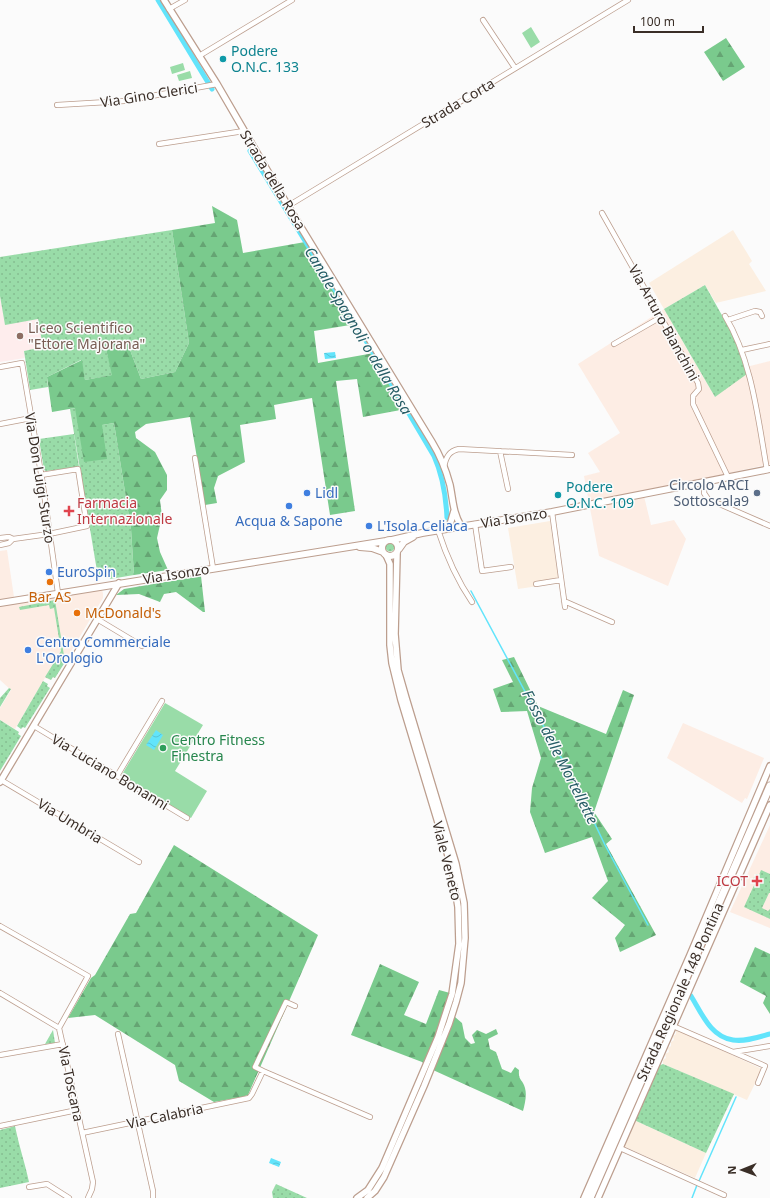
<svg xmlns="http://www.w3.org/2000/svg" width="770" height="1198" viewBox="0 0 770 1198" font-family="'Noto Sans',sans-serif">
  <style>
    .built { fill: #fdede4 }
    .industrial { fill: #fcefe1 }
    .education { fill: #feeded }
    .grass { fill: url(#grass-dots) }
    .forest { fill: url(#forest-firs) }
    .pitch { fill: #99dca8 }
    .water { fill: url(#water-waves) }
    .lines { fill: none; stroke-linecap: round; stroke-linejoin: round }
    .stream { stroke: #62e4fb; stroke-width: 1.5 }
    .canal { stroke: #62e4fb; stroke-width: 5 }
    .minor-casing { stroke: #bc9e8e; stroke-width: 6 }
    .tertiary-casing { stroke: #bc9e8e; stroke-width: 8 }
    .secondary-casing { stroke: #bc9e8e; stroke-width: 8 }
    .primary-casing { stroke: #bc9e8e; stroke-width: 9 }
    .minor { stroke: #fff; stroke-width: 4.5 }
    .tertiary { stroke: #fff; stroke-width: 5.5 }
    .secondary { stroke: #fff; stroke-width: 6 }
    .primary { stroke: #fff; stroke-width: 7 }
    .culture-dot { fill: #0f9aa8; stroke: #fbfbfb; stroke-width: 1.5 }
    .education-dot { fill: #8d6e63; stroke: #fbfbfb; stroke-width: 1.5 }
    .shop-dot { fill: #3f7fe0; stroke: #fbfbfb; stroke-width: 1.5 }
    .service-dot { fill: #5c6f8a; stroke: #fbfbfb; stroke-width: 1.5 }
    .health-dot { fill: #e0444e; stroke: #fbfbfb; stroke-width: 1.5 }
    .food-dot { fill: #e8710a; stroke: #fbfbfb; stroke-width: 1.5 }
    .leisure-dot { fill: #2e9e5b; stroke: #fbfbfb; stroke-width: 1.5 }
    .labels { text-anchor: middle; stroke-width: 3; stroke-linejoin: round; paint-order: stroke }
    .culture-label { font-size: 14px; fill: #0d838f; stroke: #fbfbfb; text-anchor: start }
    .street-label { font-size: 14px; fill: #3a2e27; stroke: #fbfbfb }
    .education-label { font-size: 14px; fill: #785e54; stroke: #fbfbfb; text-anchor: start }
    .service-label { font-size: 14px; fill: #4e5e75; stroke: #fbfbfb; text-anchor: end }
    .shop-label { font-size: 14px; fill: #366cbe; stroke: #fbfbfb; text-anchor: start }
    .health-label { font-size: 14px; fill: #be3a42; stroke: #fbfbfb; text-anchor: start }
    .food-label { font-size: 14px; fill: #c56008; stroke: #fbfbfb }
    .leisure-label { font-size: 14px; fill: #27864d; stroke: #fbfbfb; text-anchor: start }
    .water-label { font-size: 15px; font-style: italic; fill: #255c65; stroke: #fbfbfb }
  </style>
  <defs>
    <pattern id="grass-dots" width="8" height="8" patternUnits="userSpaceOnUse"><rect width="8" height="8" fill="#99dca8"/><path d="M2 2h.1M6 6h.1" fill="none" stroke="#85bd91" stroke-width="1.8" stroke-linecap="round"/></pattern>
    <pattern id="forest-firs" width="22" height="20" patternUnits="userSpaceOnUse"><rect width="22" height="20" fill="#7aca8d"/><path d="M5 1l3.5 6h-7zM16 11l3.5 6h-7z" fill="#65a473"/></pattern>
    <pattern id="water-waves" width="16" height="10" patternUnits="userSpaceOnUse"><rect width="16" height="10" fill="#62e4fb"/><path d="M0 5q4-4 8 0t8 0" fill="none" stroke="#56c4d7"/></pattern>
  </defs>
  <rect width="100%" height="100%" fill="#fbfbfb"/>
  <path class="built" d="M664,309L715,397L746,367L770,361V464L643,492L651,525L674,520L686,539L668,586L599,556L584,476L600,472L588,453L620,433L578,364Z
    M7,550L14,597L99,583L103,593V598L55,678L53,677L51,680L45,678L15,729L0,720V708L11,690L0,680V551Z
    M683,723L764,758L747,799L745,798L742,803L667,758Z
    M770,825V928L730,912Z"/>
  <path class="industrial" d="M733,230L752,261L749,264L766,291L716,303L705,285L664,309L649,283Z
    M550,521L559,583L518,589L508,528Z
    M676,1029L762,1069L747,1100L663,1064V1060L666,1058L665,1054L669,1052L668,1048L671,1046V1042L674,1040L673,1036L676,1034Z
    M634,1120L706,1153L695,1178L623,1146Z"/>
  <path class="education" d="M0,296L5,324L38,319L43,348L24,351L25,358L0,362Z"/>
  <path class="grass" d="M172,230L189,343L175,372L141,379L127,342L106,349L113,375L85,380L81,360L47,377L48,387L30,390L24,351L43,347L38,319L5,325L0,296V257Z
    M705,285L733,335L747,374L715,397L664,309Z
    M75,408L102,425L114,423L131,529L134,575L110,579L109,575L98,577L70,409Z
    M74,434L79,467L46,471L44,470L39,439Z
    M385.5 547a4.5 4.5 0 1 1 9 0a4.5 4.5 0 1 1-9 0Z
    M55,600L65,662L55,678L53,677L51,680L45,677L61,651L54,608L50,609L49,605L20,610L19,607Z
    M43,681L48,684L47,686L50,688L25,728L23,727L21,729L17,726Z
    M9,688L11,689L0,707V698Z
    M0,720L19,732L18,734L21,736L0,771Z
    M761,870L770,874V893H769L762,908L768,911L770,909V919L744,907L756,881L753,879L756,874L759,875Z
    M53,1030L55,1043L45,1044Z
    M663,1064L734,1094L706,1153L634,1120L658,1066Z
    M15,1126C19,1146 25,1163 29,1182L0,1188V1130Z
    M276,1184L307,1198H273L272,1192Z"/>
  <path class="forest" d="M726,38L745,67L723,81L704,52Z
    M212,206L237,220L243,253L305,242L356,324L314,331L318,363L374,353L406,409L363,417L357,379L336,381L355,511L330,515L312,398L274,405L276,419L240,425L245,462L218,476L214,488L217,503L205,505L190,417L146,424L135,432L136,438L155,452L167,475V490L160,500L162,516L157,538L160,552L168,570L134,575L131,529L114,423L102,425L107,459L84,462L75,408L52,412L47,377L82,360L85,380L112,375L106,349L111,339L127,342L141,379L175,372L189,343L172,230L215,223Z
    M201,576L205,612H203L176,592L164,594L160,602L139,594L116,595L124,589Z
    M514,657L538,706L606,734L623,690L634,695L594,812L612,839L606,844L656,935L620,952L615,938L625,925L592,898L608,881L592,837L545,853L530,812L532,788L541,758L527,711L501,712L493,689L513,682L502,660Z
    M174,845L318,935L248,1095L242,1097L214,1102L179,1081L175,1065L95,1015L68,1018L91,978L95,975L130,914L136,913Z
    M755,947L770,954V1014L763,1003L766,996L740,982Z
    M380,964L419,982L404,1015L426,1024L439,990L450,993L448,1004L455,1017L462,1023L465,1038L471,1044L475,1043L472,1035L477,1030L486,1034L496,1029L498,1034L488,1039L490,1049L496,1052L502,1069L511,1073L515,1067L519,1070C518,1081 523,1079 525,1088C527,1095 525,1103 523,1111L433,1070L422,1062L351,1035Z"/>
  <path class="pitch" d="M531,27L540,42L531,48L522,33Z
    M183,63L185,70L172,74L170,67Z
    M190,71L192,78L179,81L177,75Z
    M165,703L203,725L175,771L207,791L191,818L121,776Z"/>
  <path class="water" d="M335,352L336,358L325,359L324,353Z
    M156,730L163,735L154,750L146,745Z
    M271,1158L281,1162L279,1167L269,1163Z"/>
  <g class="lines">
    <path class="stream" d="M471,591L558,753L567,766L605,845L648,925
      M699,1181L736,1097
      M692,1198L697,1185"/>
    <path class="canal" d="M158,0L212,89
      M250,151L356,324L434,456C443,476 446,497 447,518
      M691,996C702,1014 711,1037 733,1040C745,1042 759,1037 770,1034"/>
    <defs>
      <path id="minor" d="M169,9L185,0
        M483,20L515,68
        M199,56L292,0
        M57,105L124,101L217,84
        M159,144L244,131
        M288,206L628,0
        M602,213L698,383L699,389L693,396V404L728,477
        M725,316C752,360 758,419 767,470
        M728,320L755,311L760,312L762,316
        M614,344L661,317
        M742,350L770,344
        M0,367L22,363L42,479L58,593
        M0,424L31,418
        M500,451L508,489
        M195,458L213,568
        M444,467C446,457 449,451 459,449L572,455
        M705,482L704,493L708,499L770,526
        M552,512L565,607
        M475,524L482,571L511,567
        M438,530C446,555 457,580 472,602
        M0,538L9,537L13,539L49,534L87,526L78,469L41,475
        M0,545L9,543L13,539
        M536,584L561,580
        M564,601L612,622
        M97,619L142,646
        M34,726L187,818
        M117,776L162,701
        M1,780L139,862
        M0,926L88,976L59,1028L93,1182L92,1189L88,1198
        M0,993L59,1028
        M673,1026L765,1066L758,1083
        M118,1034L153,1191V1198
        M733,1052L770,1046
        M0,1055L63,1044
        M263,1071L255,1067L286,1002L295,1006
        M0,1126L77,1110
        M82,1133L249,1098L252,1094L263,1071L370,1117
        M620,1148L724,1195
        M29,1187L47,1184L69,1198"/>
      <path id="tertiary" d="M164,0L217,84L288,206L432,442C440,455 446,470 450,485C453,500 453,513 461,526
        M449,528L454,511
        M0,782L119,583
        M357,1198L368,1190L382,1168L438,1037L452,994L459,944L458,907L452,869L401,700L392,663L390,645V564L386,555
        M367,1198L375,1191L384,1177L424,1086L449,1024L456,1002L461,983L465,938L464,903L456,864L406,698L398,670L395,634L397,554
        M584,1198L690,955L770,766
        M598,1198L770,805"/>
      <path id="secondary" d="M382 548a8 8 0 1 1 16 0a8 8 0 1 1-16 0Z
        M392,540L422,533L552,512L770,469
        M360,547L372,548L383,552
        M399,549L404,542L413,537
        M0,603L386,541"/>
      <path id="primary" d="M590,1198L770,786"/>
    </defs>
    <use href="#minor" class="minor-casing"/>
    <use href="#tertiary" class="tertiary-casing"/>
    <use href="#secondary" class="secondary-casing"/>
    <use href="#primary" class="primary-casing"/>
    <use href="#minor" class="minor"/>
    <use href="#tertiary" class="tertiary"/>
    <use href="#secondary" class="secondary"/>
    <use href="#primary" class="primary"/>
  </g>
  <g class="culture-dot">
    <circle cx="223" cy="59" r="4"/>
    <circle cx="558" cy="495" r="4"/>
  </g>
  <circle class="education-dot" cx="20" cy="336" r="4"/>
  <g class="shop-dot">
    <circle cx="307" cy="493" r="4"/>
    <circle cx="289" cy="506" r="4"/>
    <circle cx="369" cy="526" r="4"/>
    <circle cx="49" cy="572" r="4"/>
    <circle cx="28" cy="650" r="4"/>
  </g>
  <circle class="service-dot" cx="757" cy="493" r="4"/>
  <g class="health-dot">
    <path d="M67 505h4v4h4v4h-4v4h-4v-4h-4v-4h4z"/>
    <path d="M755 875h4v4h4v4h-4v4h-4v-4h-4v-4h4z"/>
  </g>
  <g class="food-dot">
    <circle cx="50" cy="582" r="4"/>
    <circle cx="77" cy="613" r="4"/>
  </g>
  <circle class="leisure-dot" cx="163" cy="748" r="4"/>
  <g class="labels">
    <g class="culture-label">
      <text x="231" y="56">Podere<tspan x="231" dy="16">O.N.C. 133</tspan></text>
      <text x="566" y="492">Podere<tspan x="566" dy="16">O.N.C. 109</tspan></text>
    </g>
    <g class="street-label">
      <text transform="translate(149 95) rotate(-9)" y="5">Via Gino Clerici</text>
      <text transform="translate(458 103) rotate(-31)" y="5">Strada Corta</text>
      <text transform="translate(273 180) rotate(59)" y="5">Strada della Rosa</text>
      <text transform="translate(664 323) rotate(61)" y="5">Via Arturo Bianchini</text>
      <text transform="translate(40 478) rotate(81)" y="5">Via Don Luigi Sturzo</text>
      <text transform="translate(514 518) rotate(-9)" y="5">Via Isonzo</text>
      <text transform="translate(176 574) rotate(-9)" y="5">Via Isonzo</text>
      <text transform="translate(110 772) rotate(31)" y="5">Via Luciano Bonanni</text>
      <text transform="translate(70 821) rotate(31)" y="5">Via Umbria</text>
      <text transform="translate(447 861) rotate(76)" y="5">Viale Veneto</text>
      <text transform="translate(680 992) rotate(-66)" y="5">Strada Regionale 148 Pontina</text>
      <text transform="translate(71 1084) rotate(78)" y="5">Via Toscana</text>
      <text transform="translate(165 1116) rotate(-12)" y="5">Via Calabria</text>
    </g>
    <g class="education-label">
      <text x="28" y="333">Liceo Scientifico<tspan x="28" dy="16">"Ettore Majorana"</tspan></text>
    </g>
    <g class="service-label">
      <text x="749" y="490">Circolo ARCI<tspan x="749" dy="16">Sottoscala9</tspan></text>
    </g>
    <g class="shop-label">
      <text x="315" y="498">Lidl</text>
      <text x="289" y="526" text-anchor="middle">Acqua &amp; Sapone</text>
      <text x="377" y="531">L'Isola Celiaca</text>
      <text x="57" y="577">EuroSpin</text>
      <text x="36" y="647">Centro Commerciale<tspan x="36" dy="16">L'Orologio</tspan></text>
    </g>
    <g class="health-label">
      <text x="77" y="508">Farmacia<tspan x="77" dy="16">Internazionale</tspan></text>
      <text x="748" y="886" text-anchor="end">ICOT</text>
    </g>
    <g class="food-label">
      <text x="50" y="602">Bar AS</text>
      <text x="85" y="618" text-anchor="start">McDonald's</text>
    </g>
    <g class="leisure-label">
      <text x="171" y="745">Centro Fitness<tspan x="171" dy="16">Finestra</tspan></text>
    </g>
    <g class="water-label">
      <text transform="translate(358 331) rotate(59)" y="5">Canale Spagnoli o della Rosa</text>
      <text transform="translate(560 757) rotate(63)" y="5">Fosso delle Mortellette</text>
    </g>
  </g>
  <g transform="translate(742 1170) rotate(269)" stroke="#fbfbfb" stroke-width="3" paint-order="stroke">
  <path d="M0-3L7 15L0 10L-7 15Z" fill="#3a2e27"/>
  <text y="-6" font-size="11" font-weight="bold" text-anchor="middle" fill="#3a2e27">N</text>
  </g>
  <path d="M634 26v6h69v-6" fill="none" stroke="#3a2e27" stroke-width="2"/>
  <text x="640" y="26" font-size="12" fill="#3a2e27" stroke="#fbfbfb" stroke-width="3" paint-order="stroke">100 m</text>
</svg>
